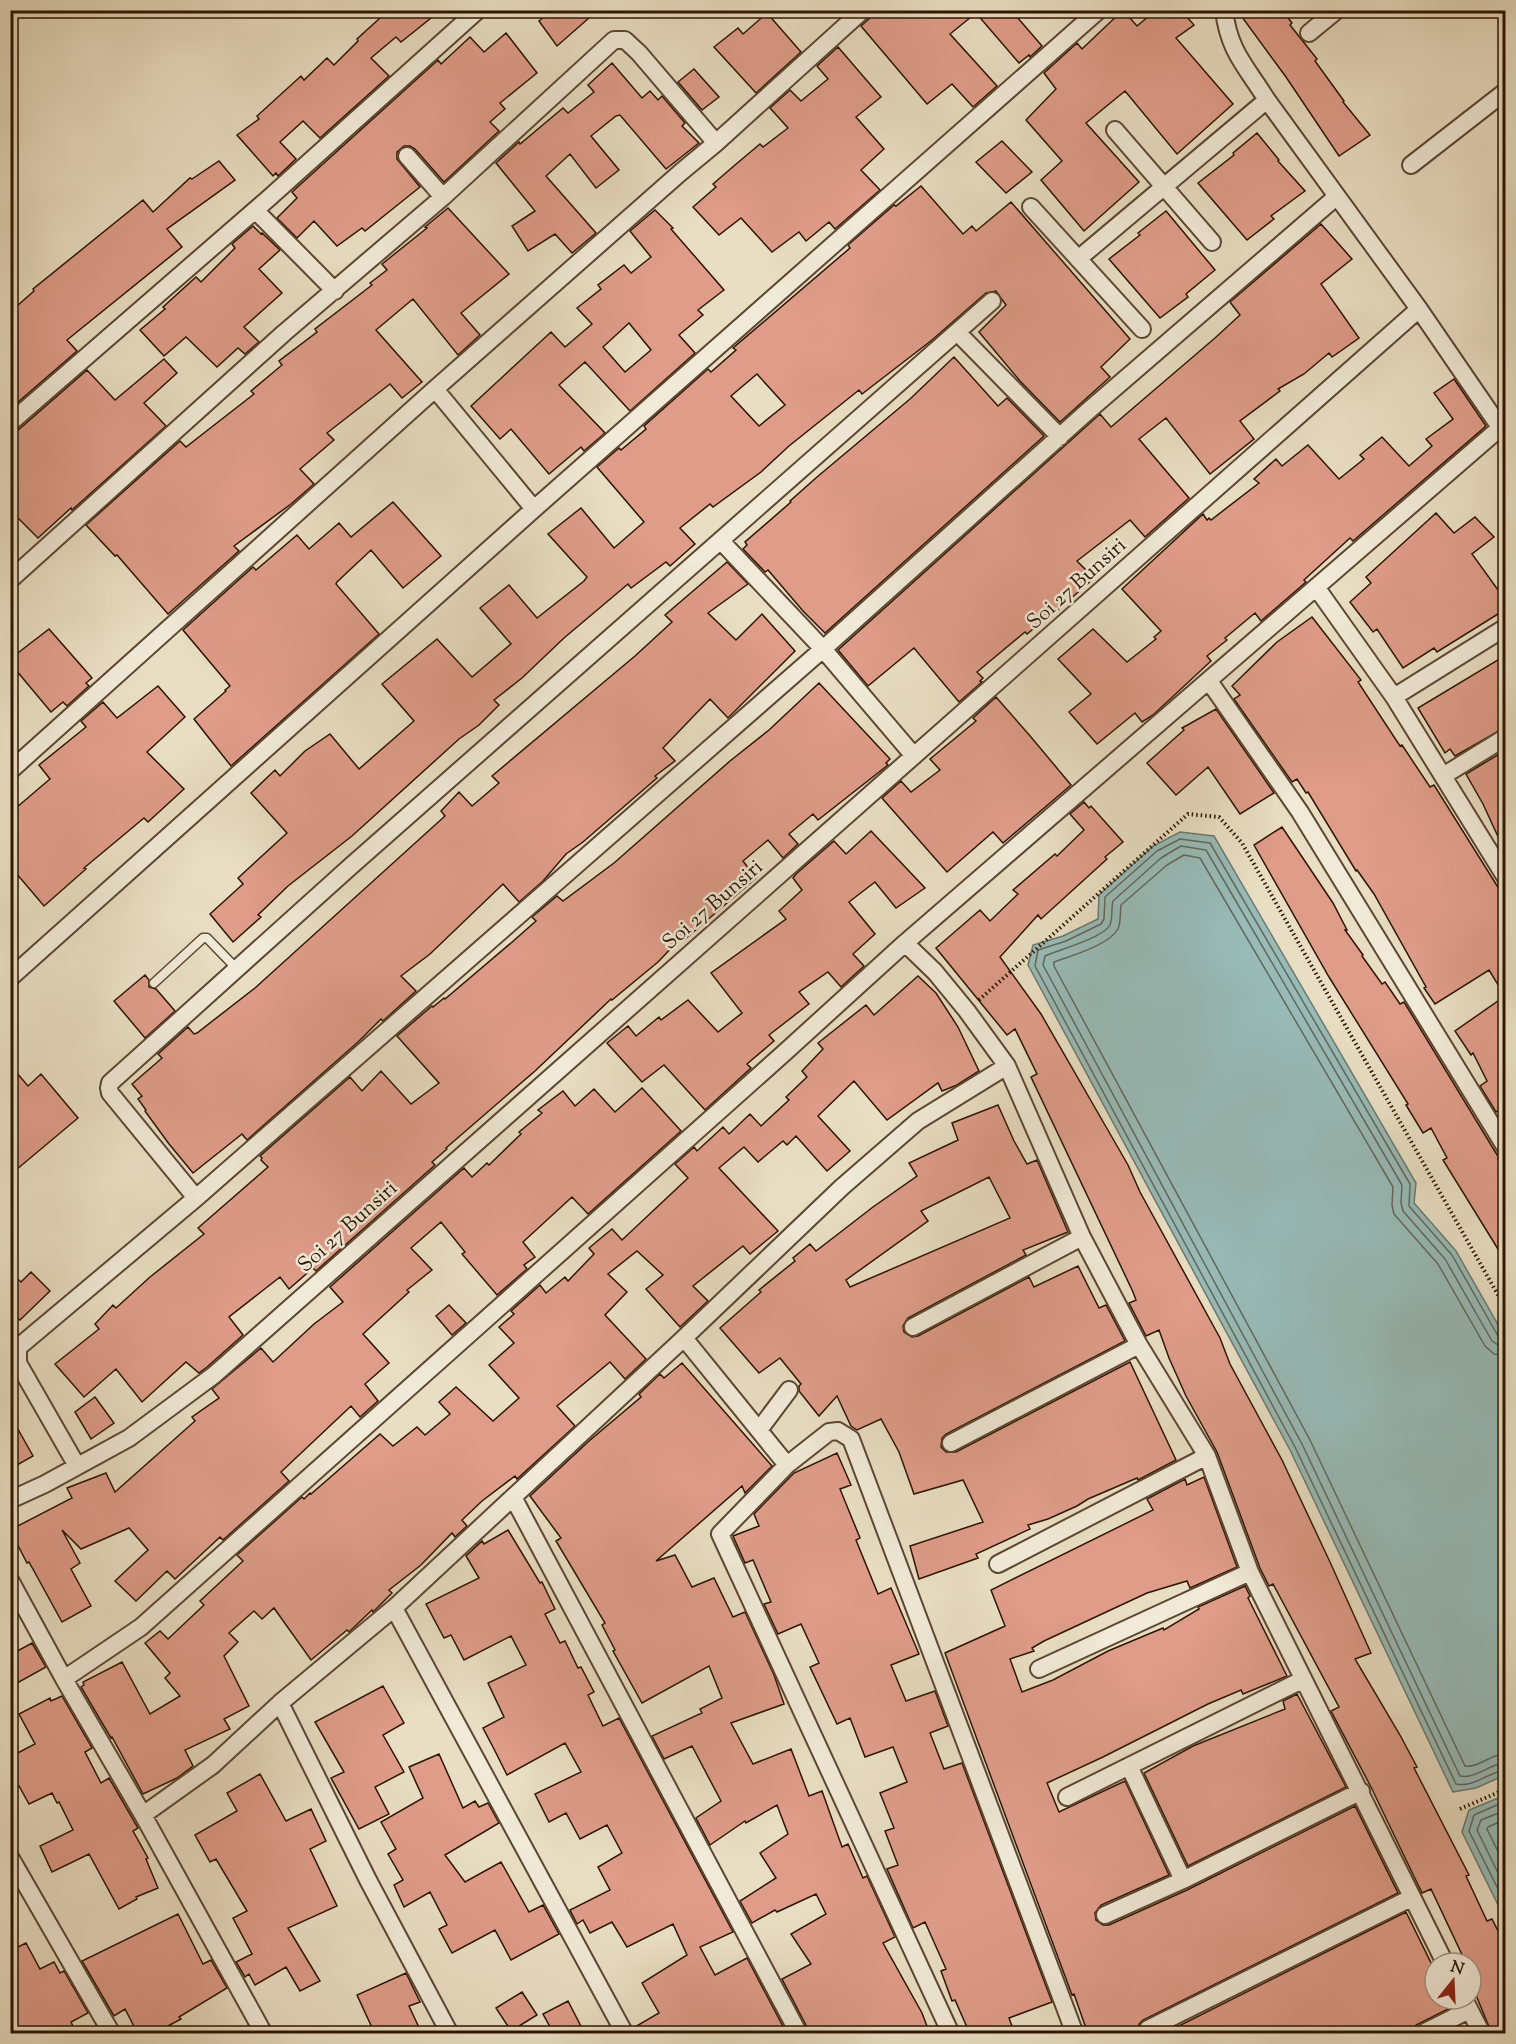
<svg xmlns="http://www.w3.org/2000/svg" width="1516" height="2044" viewBox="0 0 1516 2044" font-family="'Sorts Mill Goudy',serif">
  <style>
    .water { fill: #98bbb8; stroke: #6d796f; stroke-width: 1.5 }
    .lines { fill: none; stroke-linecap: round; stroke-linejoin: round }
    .shore { stroke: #62685c; stroke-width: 1.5 }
    .building { fill: #df9c89; stroke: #2d1501; stroke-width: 1.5; fill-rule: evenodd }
    .lane-casing { stroke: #5c4732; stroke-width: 11 }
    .street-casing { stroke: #5c4732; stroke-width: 20 }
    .path { stroke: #2d1501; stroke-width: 4; stroke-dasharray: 1.5 3; stroke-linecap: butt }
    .lane { stroke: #f1ead8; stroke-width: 8 }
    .street { stroke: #f1ead8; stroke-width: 16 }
    .labels { text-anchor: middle; stroke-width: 5; stroke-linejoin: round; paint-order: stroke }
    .street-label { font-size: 21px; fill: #2d1501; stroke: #f1ead8 }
  </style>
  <rect width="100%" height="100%" fill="#e9dec3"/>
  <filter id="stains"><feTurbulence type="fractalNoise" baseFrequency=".00333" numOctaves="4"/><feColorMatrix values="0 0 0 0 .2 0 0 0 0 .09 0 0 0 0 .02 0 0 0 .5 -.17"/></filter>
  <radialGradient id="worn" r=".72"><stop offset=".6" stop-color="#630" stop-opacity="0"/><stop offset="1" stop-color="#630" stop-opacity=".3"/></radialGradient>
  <path class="water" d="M1180,832L1214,836L1416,1183L1414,1203L1456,1251L1505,1337V1775L1476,1788L1453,1792L1290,1450L1028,965L1033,945L1063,936L1098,919L1099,895L1153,846Z
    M1505,1795V1919L1462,1832L1469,1810Z"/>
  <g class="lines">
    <path class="shore" d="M1506,1339L1498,1336L1452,1255L1409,1206L1410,1184L1210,843L1180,839L1157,851L1105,897L1104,919L1101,924L1066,941L1038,950L1035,966L1295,1447L1456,1784C1474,1788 1488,1772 1506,1770
      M1506,1347L1498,1345L1492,1341L1445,1259L1403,1211L1401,1203L1402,1185L1206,850L1181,846L1161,858L1113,901C1111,908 1113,918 1110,925C1103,938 1058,950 1045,956L1043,965L1302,1444L1460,1776C1476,1779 1490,1764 1506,1762
      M1506,1356L1494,1354L1485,1346L1438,1264L1394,1214L1392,1205L1393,1187L1200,858L1184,855L1167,865L1121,905C1120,913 1121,922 1118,929C1109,945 1071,956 1054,962V966L1310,1440L1465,1766C1478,1768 1492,1754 1506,1753
      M1506,1801L1474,1815L1469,1831L1506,1905
      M1506,1810L1481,1820L1477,1830L1506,1889
      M1506,1819L1488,1827L1487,1829L1506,1868"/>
  </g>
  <path class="building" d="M373,10H441L401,42L396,37L371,58L389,76L320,138L303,121L280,142L296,159L278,176L276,173L273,176L237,135L259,119L257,116L301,76L304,80L327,58L334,65L358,41L357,39L380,18Z
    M551,10H598L557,46L539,21Z
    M879,10H1011L1042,46L1030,57L1029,55L1019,63L976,13L950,34L997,86L973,107L952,84L927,104L861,26Z
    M1123,10L1137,26L1156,10H1181L1194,25L1176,38L1233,104L1177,154L1125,91L1086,123L1139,182L1084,231L1041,180L1062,161L1026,120L1056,89L1044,73L1077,43L1082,49Z
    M1251,10H1282L1292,23L1290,25L1317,59L1315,61L1344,101L1343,102L1370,135L1339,156L1286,77L1242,17Z
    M767,13L801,52L756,93L714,47L738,28L743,34Z
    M506,33L537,73L500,103L505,109L490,122L499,131L444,182L415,149L410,146H404L397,152V159L420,187L365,231L362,228L337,246L314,221L297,238L277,218L297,198L292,192L438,60L441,64L470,37L484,52Z
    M838,47L881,97L856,117L884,149L861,170L880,190L835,229L829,222L806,241L799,232L772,252L741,218L719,235L693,207L716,187L713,184L735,165L760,144L763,147L788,128L770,108L790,90L801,101L828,79L817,66Z
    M612,63L642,98L650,91L658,100L662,96L685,123L682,126L699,143L666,169L620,115L616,116L591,136L619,170L596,188L570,154L546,176L596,233L572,253L555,234L528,251L512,226L535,211L496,163L519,142L520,144L563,108L568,113L594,92L588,85Z
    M694,69L719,97L702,110L678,82Z
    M1257,133L1279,160L1278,161L1305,191L1271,216L1274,219L1247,240L1198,183L1234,155L1233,153Z
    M1002,141L1032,172L1006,193L976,162Z
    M219,161L235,180L167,229L182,247L67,340L77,351L10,409V312L34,291L33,289L143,200L153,212L190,178L192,179Z
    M921,186L963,234L972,226L976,231L1011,202L1130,339L1101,367L1110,377L1060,422L1020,381L979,332L1006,305L996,291L986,293L932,340L862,394L859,390L789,446L761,472L713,507L710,504L680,528L695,544L670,566L666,562L631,588L628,584L564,638L522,678L494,700L499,705L479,725L459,739L352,836L288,886L258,915L261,917L233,942L210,914L243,884L238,878L287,833L251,793L275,770L280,776L305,751L330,734L359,769L414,721L382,684L437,639L472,677L511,644L480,608L509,585L537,618L584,581L587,577L548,534L581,508L614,548L644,522L597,467L619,448L621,450L646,429L644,426L708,369L711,372L736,350L733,348L850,248L848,245L894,205L896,206ZM757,374L785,405L759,426L731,396Z
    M448,208L509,274L461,313L480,335L458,355L413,299L376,330L422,382L402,398L390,384L327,433L334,440L300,469L314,484L291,504L234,546L239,551L168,614L117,555L115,556L86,525L180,441L186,447L254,394L251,391L282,365L279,361L317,332L315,329L372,285L370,283L387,270L382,264L427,228L425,227Z
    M655,210L673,228L671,229L724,290L698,310L703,315L679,335L695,353L630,411L585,362L559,385L605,433L584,451L581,447L549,474L511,429L500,439L471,406L551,332L565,347L592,324L577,308L601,289L598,285L624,265L631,273L651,257L630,231ZM629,323L651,350L625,372L603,347Z
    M1166,211L1215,270L1186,294L1188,297L1160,318L1109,259L1140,235L1138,233Z
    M1321,224L1352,259L1321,284L1359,338L1332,357L1329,353L1304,374L1278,389L1280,391L1240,421L1254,439L1210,474L1166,418L1139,439L1189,498L1145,537L1130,520L1077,561L1094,578L1050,617L1049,616L1027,634L1025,632L977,672L983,678L980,681L982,682L959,702L914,648L868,686L838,650L1100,414L1111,427L1215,338L1240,315L1230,302Z
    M253,226L261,234L262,233L280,250L259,269L282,293L244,327L259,342L245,354L238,348L217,367L186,337L164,356L140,330L165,309L163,307L196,277L201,282L235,248L232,244Z
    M954,357L998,406L1007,398L1044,436L825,633L803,611L768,570L765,572L743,549L747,545L745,542L791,502L790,501L817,477L910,399Z
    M164,359L177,373L144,403L166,426L72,510L71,508L38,538L10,510V433L17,431L87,370L115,400Z
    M1454,379L1486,426L1353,541L1350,538L1304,580L1306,582L1261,621L1255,613L1225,638L1227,640L1207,656L1211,661L1153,715L1142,722L1135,713L1097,744L1069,712L1091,694L1058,659L1093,629L1127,662L1156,639L1154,637L1161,631L1122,589L1203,514L1207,520L1209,518L1211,520L1259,483L1254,479L1276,459L1282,466L1308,445L1339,479L1364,459L1360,455L1382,437L1409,466L1432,446L1426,439L1453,419L1434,393Z
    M393,502L441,556L403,588L371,550L337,582L336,584L379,634L231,766L194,719L226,691L225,690L230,686L183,630L253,567L256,570L297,535L309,549L339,523L351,537Z
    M1436,513L1454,533L1475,517L1494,537L1472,554L1506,601V609L1437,652L1434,648L1403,668L1377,629L1373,632L1350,602L1371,583L1366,577Z
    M727,562L748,584L708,613L736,640L762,614L795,651L728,718L710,699L663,748L675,761L655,776L657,778L583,842L566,854L543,881L519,902L503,884L430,954L401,976L416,991L383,1021L381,1019L358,1042L247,1140L242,1134L193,1173L169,1144L145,1111L146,1110L138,1099L142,1096L132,1084L162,1058L158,1054L188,1027L194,1034L197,1033L255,988L445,816L441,811L459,792L472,806L499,783L492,776L635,656L672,622L665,615Z
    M1312,617L1361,680L1358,682L1400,746L1402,745L1430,787L1434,785L1506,900V1106L1496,1112L1480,1086L1487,1081L1473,1053L1471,1055L1455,1031L1505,996L1489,970L1435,1004L1424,988L1426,987L1374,894L1357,870L1356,871L1308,792L1306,793L1297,779L1292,782L1234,699L1240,695L1232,686L1277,642Z
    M49,629L92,678L86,683L89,686L67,706L63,702L51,712L10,663V659Z
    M1506,655V727L1455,756L1450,749L1445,753L1418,708Z
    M819,683L890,759L886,763L888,765L818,820L813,814L789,834L798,844L783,858L768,840L743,861L756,878L684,940L681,938L658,962L612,1000L611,999L535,1071L446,1148L447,1149L432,1162L435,1165L316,1271L313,1268L289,1289L280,1277L229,1317L243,1335L207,1367L199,1373L186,1362L142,1402L116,1369L84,1397L55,1364L99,1329L95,1324L113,1305L116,1308L150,1277L204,1234L198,1228L268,1167L261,1160L262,1158L260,1156L350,1077L362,1091L381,1071L411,1104L439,1083L397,1036L432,1006L433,1007L444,998L445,999L511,943L536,921L532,917L557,896L563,901L614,863L730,761L769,730Z
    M158,686L185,717L147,752L184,789L148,822L144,818L84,868L86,869L44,906L10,866V813L50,779L39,765L86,727L81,721L103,702L117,718Z
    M996,697L1031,737L1071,785L1003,843L993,832L947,872L882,798L901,781L911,792L940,770L930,759L976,721L973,718Z
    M1216,709L1274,793L1240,814L1208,767L1176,795L1147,763L1184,730L1182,728Z
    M1506,750V854L1483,804L1466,774Z
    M1084,802L1089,808L1091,806L1123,842L1105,857L1107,859L1041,919L1038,915L1000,957L1041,1014L1128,1165L1140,1192L1220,1338L1230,1364L1282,1460L1330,1562L1371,1653L1355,1659L1400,1735L1417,1767L1414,1768L1469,1875L1466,1876L1487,1921L1492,1919L1506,1947V2034H1492L1471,1983V1963H1466L1431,1889L1422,1893L1371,1787L1331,1711L1339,1707L1273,1584L1269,1586L1260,1568L1217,1452L1186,1396L1169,1358L1159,1330L1146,1336L1129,1303L1136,1300L1133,1292L1031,1077L1037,1074L1015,1029L1007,1035L936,948L980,910L990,921L1018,894L1013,890L1055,854L1057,856L1084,830L1070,814Z
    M1282,827L1333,903L1347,930H1345L1363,955L1362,956L1382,984L1385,982L1400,1004L1404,1002L1499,1158L1498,1159L1506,1170V1262L1443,1160L1447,1158L1431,1128L1423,1133L1406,1105L1408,1104L1329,977L1254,845Z
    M871,831L925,888L896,908L875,882L849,902L875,934L853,954L864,966L841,987L828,972L799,992L809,1004L769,1035L774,1041L747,1064L751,1068L705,1110L664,1065L642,1082L607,1043L628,1026L636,1036L659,1017L661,1020L688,1000L718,1032L742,1013L711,973L786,919L779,911L802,890L793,878L796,874L834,841L846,854Z
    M145,975L149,980V987L156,989L175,1011L145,1038L114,1001Z
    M918,976L936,993L958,1027L979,1071L957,1085L942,1091L938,1083L887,1120L854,1081L818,1116L850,1151L827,1171L796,1136L787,1145L783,1141L758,1162L744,1147L719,1168L778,1231L750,1254L743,1246L693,1286L708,1301L680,1327L646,1289L663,1275L637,1251L608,1274L627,1292L605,1315L646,1359L625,1379L610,1362L557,1406L575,1426L517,1479L515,1476L482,1501L462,1520L467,1526L455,1537L452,1533L421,1565L389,1590L392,1593L373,1612L372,1610L349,1632L347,1630L311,1660L274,1608L262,1619L254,1611L229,1633L238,1642L224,1656L249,1706L224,1719L230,1729L185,1750L193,1766L177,1778L143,1794L112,1737L111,1738L81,1687L84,1685L83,1682L122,1662L150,1714L180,1696L165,1678L170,1673L145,1643L160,1631L168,1639L204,1605L200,1601L243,1561L237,1555L302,1497L304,1499L310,1493L311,1494L380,1434L393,1446L417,1427L425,1435L450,1414L439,1402L456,1387L493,1421L519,1398L489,1365L514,1343L499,1327L514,1314L511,1311L540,1285L546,1293L565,1277L568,1281L594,1254L589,1248L612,1229L622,1240L688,1178L675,1164L694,1147L697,1151L723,1127L729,1134L750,1114L761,1126L789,1100L786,1097L807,1077L802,1071L823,1049L818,1043L866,1005L874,1015Z
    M10,1065L28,1086L41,1074L78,1118L10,1175Z
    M642,1088L681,1131L588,1214L572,1197L523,1242L535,1257L524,1265L527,1269L497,1295L462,1254L465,1252L441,1222L411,1248L432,1270L407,1290L409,1292L363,1334L389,1363L365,1384L378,1401L360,1417L351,1406L281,1472L289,1481L223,1540L220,1537L175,1579L167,1571L136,1601L115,1581L148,1550L129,1528L81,1549L62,1530L80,1563L71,1569L91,1606L62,1622L29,1562L27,1563L10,1530L72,1498L67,1488L106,1473L115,1492L195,1421L192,1417L219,1398L212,1389L261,1348L273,1362L314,1324L343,1302L330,1287L464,1168L472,1177L487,1163L489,1165L521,1134L519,1132L542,1113L538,1110L563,1091L575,1106L594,1089L615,1112Z
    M998,1105L1014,1141L1027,1164L1037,1160L1068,1232L1023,1250L1026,1255L908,1318L903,1326L904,1332L912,1337L918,1336L1029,1277L1034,1287L1078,1266L1099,1308L1106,1305L1125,1341L946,1434L942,1438L941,1447L946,1452H956L1130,1362L1176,1460L1138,1480L1137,1478L1088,1499L1077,1506L1048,1519L1028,1525L1030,1529L976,1554L978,1558L919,1579L910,1546L983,1522L963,1480L914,1494L899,1452L881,1419L857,1430L851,1426L837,1396L819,1416L799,1391V1386L801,1384L780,1358L759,1373L720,1328L761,1292L759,1290L795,1261L793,1258L810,1244L816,1251L873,1207L917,1176L909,1163L958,1140L952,1123ZM989,1177L1010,1218L850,1287L846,1280L928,1221L921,1211Z
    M10,1272L21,1282L31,1272L50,1291L20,1320L10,1311Z
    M449,1305L466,1323L452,1335L436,1316Z
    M682,1363L772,1466L745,1493L742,1486L656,1561L675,1555L692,1587L714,1578L733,1617L745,1612L774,1675L784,1704L731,1723L753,1764L791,1749L809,1796L822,1791L842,1847L848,1844L863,1878L867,1876L895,1937L883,1943L922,2013L930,2034H815L811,2028L808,2029L782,1979L811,1964L791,1934L826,1914L816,1894L777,1912L775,1910L752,1923L740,1901L776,1878L760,1853L788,1834L777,1805L746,1823L745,1821L710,1845L696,1818L721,1801L692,1746L664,1759L652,1736L702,1713L700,1709L722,1698L709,1666L642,1703L613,1651L615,1650L602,1625L605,1623L556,1541L561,1538L530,1496L589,1441L641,1397L639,1394L660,1374L664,1378Z
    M95,1397L114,1423L91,1439L75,1412Z
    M10,1415L33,1456L10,1469Z
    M837,1453L851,1485L840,1489L860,1538L856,1540L878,1594L891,1588L919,1654L891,1665L906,1701L935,1691L948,1726L930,1733L944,1769L962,1763L1052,2002L1009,2018L1015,2034H970L955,2000L952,2001L941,1971L946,1969L925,1922L913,1928L887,1869L898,1865L885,1831L894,1828L880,1793L907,1782L893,1747L865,1757L850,1718L837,1724L810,1667L819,1663L801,1624L778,1634L764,1604L771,1602L753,1560L745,1563L733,1536L759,1526L754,1514L794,1473Z
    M1204,1477L1237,1567L1190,1588L1187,1581L1147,1593L1044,1641L1032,1648L1034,1651L1010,1659L1022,1692L1053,1680L1108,1651L1163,1628L1164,1630L1199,1609L1198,1607L1245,1586L1250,1596L1248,1598L1287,1676L1243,1694L1241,1690L1208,1704L1103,1757L1047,1783L1059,1812L1125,1781L1169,1875L1101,1905L1095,1913L1096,1920L1103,1925H1109L1187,1890L1355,1806L1398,1893L1143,2020L1139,2024V2034H1088L1074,1994L1072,1995L945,1653L1005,1626L991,1590L1153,1510L1147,1499L1185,1479L1187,1485Z
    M508,1530L540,1583L542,1582L555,1609L545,1614L560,1643L565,1641L578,1668L581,1667L594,1692L588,1695L603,1726L619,1718L733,1932L700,1947L715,1975L747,1958L787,2034H635L633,2028L659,2013L642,1983L687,1955L673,1924L627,1947L612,1922L590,1933L583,1920L577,1924L570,1910L610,1890L598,1867L622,1853L607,1825L580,1839L566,1813L549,1822L535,1794L581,1772L565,1743L507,1775L494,1749L483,1728L504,1717L488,1683L526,1665L511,1636L464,1660L451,1635L444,1638L426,1604L479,1578L466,1556L482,1541L484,1544Z
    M32,1643L46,1667L10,1687V1655Z
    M383,1686L404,1723L383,1735L404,1772L375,1787L389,1814L359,1829L331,1778L344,1772L315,1722Z
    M1297,1694L1346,1787L1188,1866L1144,1773L1193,1746L1285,1709L1283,1701Z
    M62,1696L92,1748L85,1752L101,1783L109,1778L138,1828L133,1831L148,1858L146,1859L158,1888L136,1897L137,1899L119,1909L89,1854L52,1872L40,1846L73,1830L59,1802L57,1803L52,1793L29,1804L19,1786L10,1790V1757L35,1744L19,1714L50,1698L51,1701Z
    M439,1754L463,1808L475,1801L479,1807L488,1803L499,1823L445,1855L465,1882L501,1862L529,1912L543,1905L559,1934L511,1960L495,1930L452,1953L439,1929L447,1925L430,1892L404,1907L394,1885L403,1880L388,1854L396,1849L381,1822L423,1798L409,1767Z
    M260,1774L286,1821L311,1809L326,1841L310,1849L337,1906L288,1928L320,1981L300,1991L286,1967L255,1985L249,1974L245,1977L236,1962L252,1954L233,1918L247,1911L216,1859L210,1862L195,1835L237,1811L227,1793Z
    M1406,1912L1435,1971V1999H1448L1452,2007L1416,2025L1411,2034H1163Z
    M178,1914L203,1964L211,1960L227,1988L179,2017L181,2019L153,2034H138L125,2009L114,2016L82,1961Z
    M26,1943L40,1969L54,1962L60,1973L64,1971L88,2013L71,2022L77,2034H10V1951Z
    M406,1973L420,2002L409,2006L422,2034H375L357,1995Z
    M522,1992L537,2015L511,2031L496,2008Z
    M568,2001L585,2034H554L543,2014Z"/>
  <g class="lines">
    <defs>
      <path id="lane" d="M154,983L203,938H207L237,969"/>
      <path id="street" d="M1309,33L1337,10
        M1267,100L1419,309L1506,436
        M1115,130L1212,242
        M407,156L443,197
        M1411,165L1506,91
        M1031,207L1142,329
        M255,210L335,291
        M1078,259L1267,100C1246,66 1229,52 1224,10
        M957,332L1060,437
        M435,389L534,509
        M10,423L269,198L478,10
        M721,541L823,649L914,756
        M10,580L284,333L443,197L614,40H625L639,53L716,143
        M1316,587L1394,697L1506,878
        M1209,681L1300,812L1506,1148
        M1394,697L1506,627
        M10,771L435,389L681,172L716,143L863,10
        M1443,776L1506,737
        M905,943L935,972L967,1011L1007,1066L1082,1237L1139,1345L1207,1456L1250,1572L1445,1963
        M10,978L534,509L1099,10
        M196,1198L110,1093L109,1088L110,1083L351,866L992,301
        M913,1327L1082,1237
        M684,1338L787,1465L720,1534L951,2034
        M759,1430L789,1390
        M951,1443L1139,1345
        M787,1465L829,1432L838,1431L851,1439L1075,2034
        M77,1466L18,1363V1349L21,1345L196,1198L823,649L1088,411L1336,197
        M513,1497L799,2034
        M10,1500L45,1484L129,1438L214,1375L1419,309
        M998,1564L1207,1456
        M10,1580L64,1679L143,1815L264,2034
        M394,1608L625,2034
        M1039,1669L1250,1572
        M64,1679L141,1627L783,1054L905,943L1500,428
        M280,1703L368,1880L450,2034
        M1129,1766L1183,1880
        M1067,1797L1302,1680
        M143,1815L213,1765L280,1703L394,1608L684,1338L842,1187L918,1121L1007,1066
        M10,1857L112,2034
        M1105,1915L1183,1880L1361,1791
        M1464,1999L1482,2034
        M1148,2029L1411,1898
        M1421,2034L1469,2010"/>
    </defs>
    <use href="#lane" class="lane-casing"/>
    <use href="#street" class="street-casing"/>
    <path class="path" d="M979,1000L1188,814L1219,817L1242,843L1506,1309
      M1460,1809L1506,1789"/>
    <use href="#lane" class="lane"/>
    <use href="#street" class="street"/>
  </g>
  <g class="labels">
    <g class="street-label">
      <text transform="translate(1076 583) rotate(-42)" y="7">Soi 27 Bunsiri</text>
      <text transform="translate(712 904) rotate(-41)" y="7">Soi 27 Bunsiri</text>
      <text transform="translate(347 1226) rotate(-42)" y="7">Soi 27 Bunsiri</text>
    </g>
  </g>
  <rect width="1516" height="2044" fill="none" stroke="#e9dec3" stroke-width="36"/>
  <rect x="12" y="12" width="1492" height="2020" fill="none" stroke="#2d1501" stroke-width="3"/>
  <rect x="18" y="18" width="1480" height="2008" fill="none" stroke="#2d1501" stroke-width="1.5"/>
  <g transform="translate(1453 1981) rotate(18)"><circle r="28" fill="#f1ead8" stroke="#a39582" stroke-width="1.5"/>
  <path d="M0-4.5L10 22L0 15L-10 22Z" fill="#8f2418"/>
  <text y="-9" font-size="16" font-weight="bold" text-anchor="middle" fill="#2d1501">N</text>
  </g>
  <rect width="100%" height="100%" filter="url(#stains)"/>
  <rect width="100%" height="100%" fill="url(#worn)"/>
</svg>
